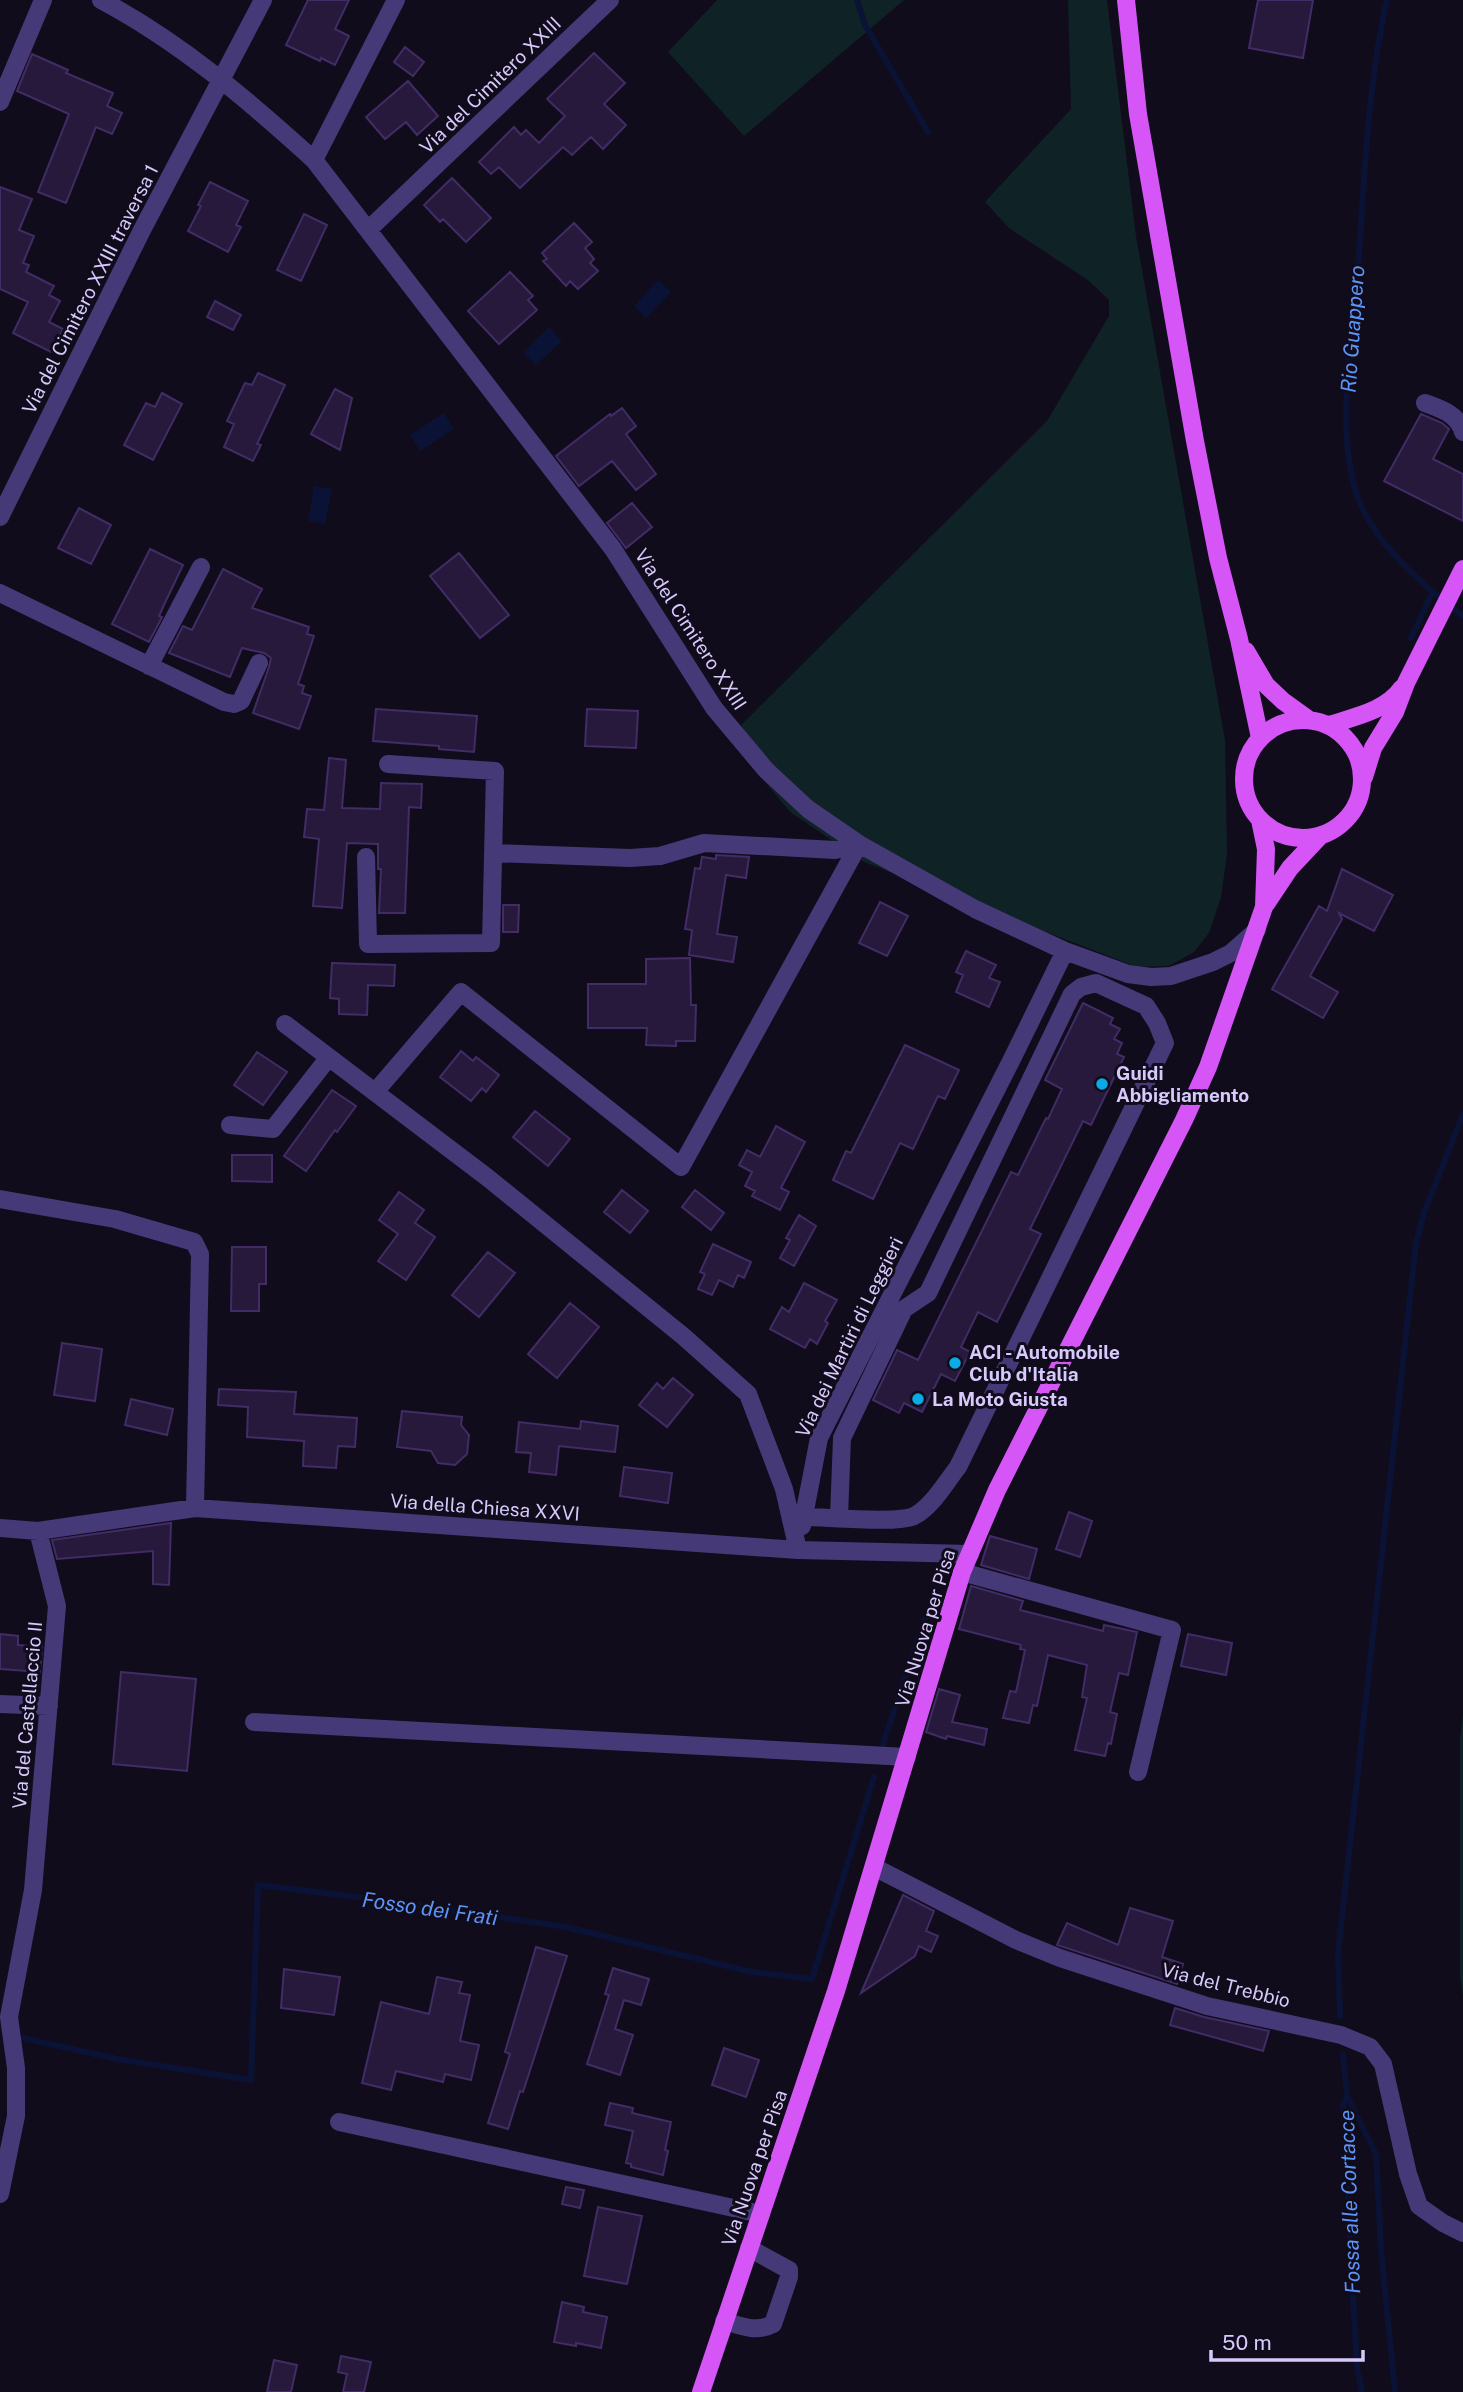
<svg xmlns="http://www.w3.org/2000/svg" width="1463" height="2392" viewBox="0 0 1463 2392" font-family="'Public Sans',sans-serif">
  <style>
    .green { fill: #0f2225 }
    .water { fill: #0a1336 }
    .lines { fill: none; stroke-linecap: round; stroke-linejoin: round }
    .stream { stroke: #0a1336; stroke-width: 6 }
    .building { fill: #26193b; stroke: #412c66; stroke-width: 2 }
    .minor { stroke: #463978; stroke-width: 18 }
    .major { stroke: #d655f7; stroke-width: 18 }
    .poi-dot { fill: #0baae6; stroke: #110c1b; stroke-width: 2.5 }
    .labels { text-anchor: middle; stroke-width: 6; stroke-linejoin: round; paint-order: stroke }
    .street-label { font-size: 19px; fill: #d7c9fc; stroke: #110c1b }
    .poi-label { font-size: 19px; font-weight: bold; fill: #d7c9fc; stroke: #110c1b; text-anchor: start }
    .water-label { font-size: 21px; font-style: italic; fill: #5c94f7; stroke: #110c1b }
  </style>
  <rect width="100%" height="100%" fill="#110c1b"/>
  <path class="green" d="M717,0H904L744,136L668,52Z
    M1068,0H1107L1136,236L1225,740L1227,854L1221,897L1209,933L1194,952L1169,966L1137,967L864,862L790,812L728,738L1047,421L1109,316V300L1089,281L1009,228L985,202L1071,109Z
    M1463,1715V1995L1460,1977V1739Z"/>
  <path class="water" d="M658,280L671,292L646,318L634,306Z
    M549,327L562,341L536,365L523,352Z
    M444,413L454,429L420,451L410,435Z
    M314,486L332,489L325,524L308,521Z"/>
  <g class="lines">
    <path class="stream" d="M857,0L865,25L928,132
      M1387,0C1368,83 1365,169 1359,254C1353,322 1333,441 1360,503C1380,549 1424,586 1463,616
      M1411,638L1432,593
      M883,1744L939,1577
      M1340,2016L1338,1954L1416,1243L1424,1213L1463,1114
      M23,2038L117,2059L251,2080L258,1885L391,1901L566,1927L752,1972L812,1979L874,1777
      M1343,2055L1347,2096L1376,2154L1381,2249L1395,2392
      M1347,2096L1343,2106L1357,2369L1362,2392"/>
  </g>
  <path class="building" d="M308,0H349L335,29L349,36L335,65L321,58L320,61L286,45Z
    M1258,0H1313L1303,58L1249,48Z
    M405,47L424,62L413,76L394,62Z
    M594,53L625,83L604,104L626,125L603,149L591,137L572,155L563,147L520,188L499,167L491,174L479,162L514,127L521,135L526,130L539,143L565,116L547,99Z
    M32,54L68,70L66,73L113,93L107,106L122,113L112,134L96,127L66,203L38,192L69,114L17,91Z
    M408,81L438,116L417,135L406,122L385,139L366,117Z
    M452,178L491,218L466,242L443,219L440,222L424,205Z
    M210,182L248,201L236,225L241,227L228,252L188,231L201,206L198,205Z
    M0,187L32,199L19,230L34,236L23,263L29,265L26,272L54,286L49,295L60,301L49,322L63,329L51,352L13,333L28,302L0,289Z
    M304,214L327,225L301,281L277,270Z
    M574,223L592,242L585,248L594,259L590,263L598,271L578,289L570,281L566,286L543,261L547,259L542,253Z
    M510,272L533,296L528,300L537,310L499,344L468,311Z
    M215,301L241,315L233,330L207,317Z
    M258,373L285,385L257,444L261,445L253,461L224,447L234,424L227,421L245,383L252,385Z
    M335,389L352,398L340,450L311,434Z
    M162,393L182,404L153,460L124,445L146,403L155,407Z
    M622,408L636,426L626,434L656,474L636,490L612,461L579,486L556,456L610,414L611,416Z
    M1421,414L1442,423L1449,429L1433,459L1463,474V521L1384,481Z
    M632,503L652,527L626,548L607,523Z
    M79,508L111,525L91,564L58,548Z
    M150,549L183,565L163,607L159,616L162,617L149,642L112,624Z
    M459,553L509,615L480,638L430,576Z
    M223,569L262,589L252,608L309,627L307,634L314,636L298,684L304,686L302,693L311,696L299,729L253,713L269,667L271,658L264,653L242,648L230,677L169,653L183,626L192,630Z
    M376,709L477,716L474,752L439,749V746L373,741Z
    M587,709L638,711L636,748L585,746Z
    M329,758L346,760L342,808L380,809L381,783L422,784L421,808L409,807L405,913H379L381,869H378V844L347,843L342,908L313,906L319,839L304,837L307,809L324,810Z
    M716,855L749,857L746,878L726,875L717,934L737,937L733,962L689,955L692,930L685,929L695,868L700,869L702,857L716,859Z
    M1342,869L1393,895L1374,931L1339,913L1342,919L1310,976L1338,992L1323,1018L1272,989L1319,906L1327,911Z
    M880,902L908,916L887,956L859,943Z
    M503,905H519L518,932H503Z
    M966,951L996,965L989,978L1000,982L989,1007L956,992L963,975L956,972Z
    M690,958L691,1005H696L695,1041H676V1046L646,1045L647,1028H588V984H646V959Z
    M332,963L395,965L394,986L368,985L367,1015L339,1014V999L330,998Z
    M1083,1003L1113,1018L1110,1024L1120,1029L1114,1039L1122,1043L1117,1054L1124,1057L1091,1125L1083,1121L1030,1229L1041,1234L997,1322L978,1312L961,1347L970,1352L955,1381L941,1374L922,1412L904,1403L899,1413L873,1400L897,1350L918,1360L1011,1172L1018,1175L1046,1118L1048,1119L1062,1089L1045,1080Z
    M905,1045L959,1070L945,1099L938,1096L913,1149L900,1143L873,1199L833,1180L846,1151L851,1153Z
    M461,1051L473,1061L476,1057L499,1075L486,1092L482,1088L471,1101L440,1077Z
    M257,1052L287,1072L263,1105L234,1085Z
    M332,1090L356,1106L337,1132L335,1130L306,1171L284,1156Z
    M535,1111L570,1139L548,1166L513,1137Z
    M776,1126L805,1142L781,1188L789,1192L780,1210L752,1196L755,1191L745,1186L752,1172L739,1165L747,1150L760,1157Z
    M232,1155H272V1182L232,1181Z
    M622,1190L648,1211L630,1233L604,1212Z
    M695,1190L724,1213L711,1230L682,1207Z
    M399,1192L424,1210L415,1223L435,1237L406,1280L378,1261L398,1234L379,1220Z
    M799,1215L816,1226L794,1266L780,1258L790,1240L786,1238Z
    M713,1244L751,1262L744,1278L738,1275L733,1287L719,1280L712,1295L698,1289L705,1274L700,1272Z
    M232,1247H266V1284H259V1311H231Z
    M488,1252L515,1273L479,1317L452,1295Z
    M804,1283L837,1300L825,1321L828,1323L817,1344L810,1339L805,1348L770,1329L782,1307L789,1312Z
    M570,1303L599,1327L557,1378L528,1354Z
    M62,1343L102,1349L95,1401L54,1395Z
    M673,1378L693,1395L667,1427L639,1405L657,1383L663,1389Z
    M219,1389L296,1392L294,1414L357,1418L355,1447L338,1446L336,1468L303,1466L304,1441L247,1437L248,1407L218,1405Z
    M131,1399L173,1409L167,1435L125,1425Z
    M402,1411L462,1417L461,1425L469,1435L467,1454L455,1465L438,1463L431,1451L397,1447Z
    M581,1421L618,1426L615,1452L559,1446L556,1475L529,1472L531,1453L516,1452L519,1422L580,1429Z
    M624,1467L672,1473L668,1503L620,1496Z
    M1069,1512L1092,1521L1080,1557L1056,1549Z
    M171,1523L169,1585L153,1584V1551L57,1559L52,1540Z
    M990,1536L1037,1549L1029,1579L981,1565Z
    M971,1586L1023,1601L1020,1610L1103,1631L1104,1625L1137,1632L1128,1675L1119,1673L1110,1712L1117,1714L1111,1744L1108,1743L1105,1756L1075,1750L1087,1698L1082,1697L1087,1665L1048,1655L1037,1706L1033,1705L1029,1723L1003,1718L1010,1691L1016,1692L1025,1650L1020,1649L1021,1645L959,1629Z
    M0,1634L18,1636V1645L42,1647L40,1672L0,1669Z
    M1188,1634L1232,1643L1226,1675L1181,1666Z
    M121,1672L196,1679L187,1771L113,1764Z
    M939,1689L960,1695L952,1722L987,1729L984,1745L947,1736L946,1739L926,1732Z
    M903,1895L934,1911L926,1931L938,1936L931,1952L919,1946L915,1956L861,1993Z
    M1130,1908L1173,1921L1162,1957L1183,1964L1177,1984L1057,1945L1067,1923L1118,1945Z
    M536,1947L567,1956L523,2092L520,2091L508,2129L488,2123L510,2054L505,2052Z
    M613,1968L649,1979L641,2005L624,2000L615,2029L633,2035L620,2075L587,2064L609,1995L605,1994Z
    M284,1969L340,1977L334,2015L281,2008Z
    M437,1977L462,1982L459,1993L470,1995L460,2041L479,2045L471,2080L445,2074L443,2082L396,2071L391,2090L362,2083L381,2002L429,2014Z
    M1175,2008L1204,2017L1269,2031L1263,2051L1170,2025Z
    M724,2048L759,2060L746,2097L712,2085Z
    M610,2103L633,2108L632,2113L671,2122L665,2150L668,2151L663,2175L631,2167V2164L626,2163L633,2131L605,2125Z
    M566,2187L584,2190L580,2208L562,2204Z
    M598,2207L642,2216L627,2284L584,2276Z
    M562,2302L584,2307L583,2312L607,2317L601,2348L576,2343V2346L554,2342Z
    M341,2356L371,2362L364,2392H343L347,2374L338,2372Z
    M274,2360L297,2365L291,2392H267Z"/>
  <g class="lines">
    <path class="minor" d="M101,0C180,42 248,100 314,160L613,549L714,708L766,770L808,809L859,844L975,909L1065,951L1128,974L1151,977L1171,976L1213,962L1231,953L1257,930
      M0,102L43,0
      M314,160L396,0
      M368,230L610,0
      M1425,403C1441,409 1458,414 1463,432
      M0,517L142,230L263,0
      M0,593L224,702L234,704L241,701L259,663
      M149,666L201,567
      M493,853L630,858L660,856L704,843L835,850L859,844
      M366,857L368,944L491,943L495,771L388,764
      M285,1024L488,1178L683,1336L748,1394L784,1489L798,1550
      M375,1092L461,992L681,1167L859,844
      M230,1125L273,1129L329,1057
      M0,1199L115,1219L194,1242L200,1254L195,1508
      M804,1517C826,1517 897,1524 914,1516C932,1507 946,1482 958,1467L1165,1043L1157,1023L1146,1006L1096,983L1081,987L1072,994L928,1293L904,1309L842,1438L839,1517
      M802,1526L819,1438L1013,1057L1065,951
      M0,1528L38,1531L195,1508L798,1550L970,1554
      M962,1572L1172,1630L1138,1772
      M0,1704L49,1706
      M254,1722L907,1757
      M874,1867L1016,1940L1060,1958L1207,2006L1341,2035L1370,2047L1383,2064L1408,2174L1419,2206L1443,2223L1463,2233
      M339,2122L761,2214
      M0,2194L16,2116V2068L9,2017L33,1890L57,1606L38,1531
      M724,2321C742,2326 756,2333 773,2324L789,2277V2270L749,2248"/>
    <path class="major" d="M1126,0L1138,114L1195,441L1218,558L1239,639L1260,738
      M1246,651L1266,685L1283,701L1308,719
      M1244 779a59 59 0 1 1 118 0a59 59 0 1 1-118 0Z
      M1329,725C1354,717 1386,711 1402,688
      M1364,777L1373,748L1395,712L1406,683L1463,569
      M1266,904L1290,868L1321,835
      M701,2392L836,1991L962,1572L997,1490L1184,1120L1208,1067L1264,907L1266,849L1260,820"/>
  </g>
  <g class="poi-dot">
    <circle cx="1102" cy="1084" r="7"/>
    <circle cx="955" cy="1363" r="7"/>
    <circle cx="918" cy="1399" r="7"/>
  </g>
  <g class="labels">
    <g class="street-label">
      <text transform="translate(490 85) rotate(-44)" y="7">Via del Cimitero XXIII</text>
      <text transform="translate(90 289) rotate(-63)" y="7">Via del Cimitero XXIII traversa 1</text>
      <text transform="translate(691 629) rotate(57)" y="7">Via del Cimitero XXIII</text>
      <text transform="translate(849 1337) rotate(-64)" y="7">Via dei Martiri di Leggieri</text>
      <text transform="translate(485 1507) rotate(4)" y="7">Via della Chiesa XXVI</text>
      <text transform="translate(925 1628) rotate(-73)" y="7">Via Nuova per Pisa</text>
      <text transform="translate(27 1715) rotate(-85)" y="7">Via del Castellaccio II</text>
      <text transform="translate(1226 1985) rotate(14)" y="7">Via del Trebbio</text>
      <text transform="translate(754 2168) rotate(-71)" y="7">Via Nuova per Pisa</text>
    </g>
    <g class="poi-label">
      <text x="1116" y="1080">Guidi<tspan x="1116" dy="22">Abbigliamento</tspan></text>
      <text x="969" y="1359">ACI - Automobile<tspan x="969" dy="22">Club d'Italia</tspan></text>
      <text x="932" y="1406">La Moto Giusta</text>
    </g>
    <g class="water-label">
      <text transform="translate(1353 329) rotate(-86)" y="7">Rio Guappero</text>
      <text transform="translate(430 1909) rotate(8)" y="7">Fosso dei Frati</text>
      <text transform="translate(1350 2202) rotate(-92)" y="7">Fossa alle Cortacce</text>
    </g>
  </g>
  <path d="M1211 2350v10h152v-10" fill="none" stroke="#d7c9fc" stroke-width="3.5"/>
  <text x="1222" y="2350" font-size="21" fill="#d7c9fc" stroke="#110c1b" stroke-width="5" paint-order="stroke">50 m</text>
</svg>
